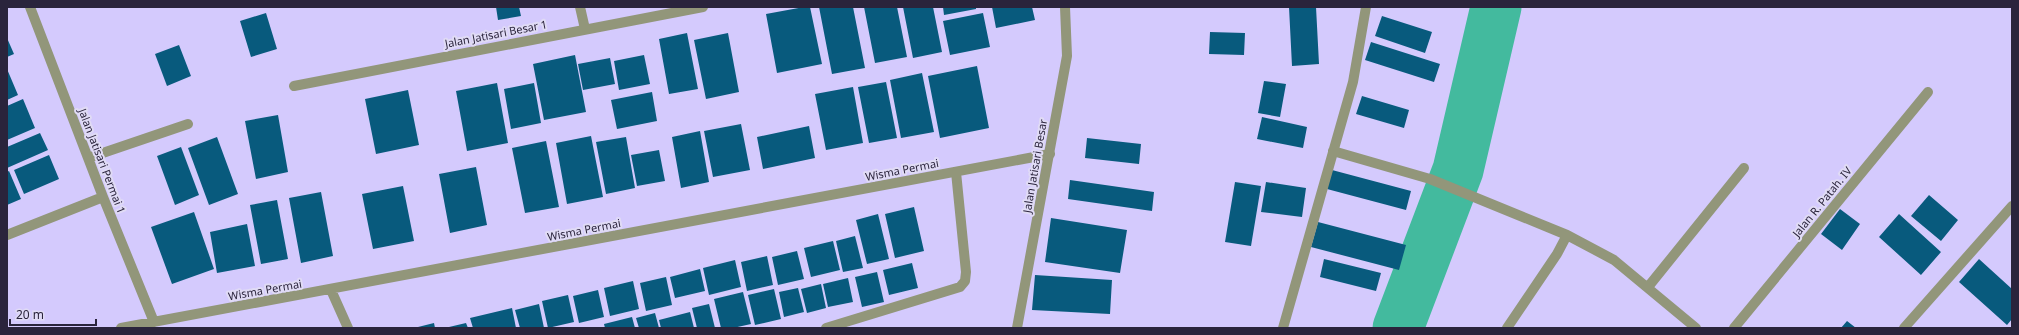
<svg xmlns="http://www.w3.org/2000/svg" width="2019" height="335" viewBox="0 0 2019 335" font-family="'Noto Sans',sans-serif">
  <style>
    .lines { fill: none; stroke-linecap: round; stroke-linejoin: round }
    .river { stroke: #43ba9e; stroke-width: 51 }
    .building { fill: #085a7d }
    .minor { stroke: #92967a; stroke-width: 10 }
    .tertiary { stroke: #92967a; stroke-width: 10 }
    .labels { text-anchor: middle; stroke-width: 4; stroke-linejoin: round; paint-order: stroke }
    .street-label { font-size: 11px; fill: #2a243c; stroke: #e0dbf5 }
  </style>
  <rect width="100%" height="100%" fill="#d4cafd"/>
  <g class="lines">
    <path class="river" d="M1398,328L1458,170L1496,7"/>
  </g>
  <path class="building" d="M496,7H519L521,16L498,20Z
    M804,7H810L822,64L777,73L766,14Z
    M819,7H853L865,68L832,74Z
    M864,7H897L907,57L875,63Z
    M903,7H933L942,52L913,58Z
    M943,7H976V9L944,15Z
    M992,7H1032L1035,20L996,28Z
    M1289,7H1316L1319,64L1292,66Z
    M266,13L277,49L251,57L240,21Z
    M983,13L990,47L950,55L943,21Z
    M1382,16L1432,32L1425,53L1375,36Z
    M1210,32L1245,33L1244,55L1209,54Z
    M687,33L698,89L669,94L659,39Z
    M728,33L739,92L706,99L694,40Z
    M7,38L14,54L7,57Z
    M1371,42L1440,64L1434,82L1365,60Z
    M179,45L191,76L167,86L155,54Z
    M575,55L586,112L544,120L533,64Z
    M644,55L650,84L619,90L614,61Z
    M610,58L615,84L583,90L578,64Z
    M977,66L989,128L940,138L928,76Z
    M7,69L18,95L7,100Z
    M922,73L934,132L901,138L890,80Z
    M1264,81L1286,84L1280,117L1258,113Z
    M886,82L897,138L869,143L858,87Z
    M497,83L508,143L467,151L456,91Z
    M534,83L541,123L511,129L504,89Z
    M853,87L863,143L826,150L815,94Z
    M408,90L419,145L376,154L365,99Z
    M652,92L657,121L617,129L611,100Z
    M1362,96L1409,110L1404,128L1356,114Z
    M23,99L35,128L7,140V106Z
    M278,115L288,172L256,179L245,121Z
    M1262,117L1307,127L1303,148L1257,139Z
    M741,124L750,170L713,177L704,131Z
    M809,126L815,158L763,169L757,137Z
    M700,131L709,182L681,188L672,137Z
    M40,133L48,150L7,168V147Z
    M591,136L603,197L567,204L556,143Z
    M217,137L238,194L209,205L188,148Z
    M626,137L635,188L606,194L596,142Z
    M1087,138L1141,144L1139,164L1085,158Z
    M546,141L559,207L525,213L512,148Z
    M181,147L199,195L175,205L157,156Z
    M659,150L665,181L637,186L631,155Z
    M49,155L59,179L24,194L14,170Z
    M476,167L487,225L450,233L439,174Z
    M1332,170L1411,191L1406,210L1327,189Z
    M9,171L21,199L7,205V172Z
    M1070,180L1154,192L1152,211L1068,199Z
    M1235,182L1261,186L1251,246L1225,242Z
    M1266,182L1306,188L1302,217L1261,212Z
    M403,186L414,241L373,249L362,194Z
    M321,192L333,256L301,263L289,198Z
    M1929,195L1958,220L1941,241L1911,216Z
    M277,200L288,259L261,264L250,205Z
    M914,207L924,251L895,258L885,214Z
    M1840,209L1860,224L1842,250L1821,234Z
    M194,212L214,269L172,284L151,227Z
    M878,214L889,259L867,264L856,220Z
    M1899,214L1941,252L1921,275L1879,237Z
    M1051,218L1127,230L1120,273L1045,262Z
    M1318,222L1406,245L1399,270L1311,247Z
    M247,224L255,266L217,273L210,232Z
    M855,236L863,268L843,272L836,241Z
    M833,241L840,270L811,277L804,248Z
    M797,251L804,279L778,285L772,257Z
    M767,256L773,285L747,291L741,262Z
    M1324,259L1381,273L1376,291L1320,277Z
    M1979,259L2012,289V319L2007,325L1959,282Z
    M735,260L741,287L709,295L703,268Z
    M912,263L918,288L889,295L883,270Z
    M700,269L705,291L675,298L670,277Z
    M877,272L884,302L862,307L855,277Z
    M1035,275L1112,280L1110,314L1032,310Z
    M666,277L672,305L646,311L640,283Z
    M848,278L853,302L828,307L823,284Z
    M633,281L639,309L610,316L604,288Z
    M821,284L826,308L807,313L801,289Z
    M798,288L804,312L784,317L779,292Z
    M774,289L781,319L755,325L748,295Z
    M598,290L604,317L579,323L573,296Z
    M743,292L751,324L733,328H721L714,299Z
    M568,295L574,322L548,328L542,301Z
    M539,304L544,328H520L515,310Z
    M709,304L715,328H697L692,308Z
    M512,308L516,328H473L470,318Z
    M690,312L694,328H661L659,320Z
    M655,313L659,328H639L636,318Z
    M632,317L635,328H605L604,324Z
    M1847,321L1856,328H1841Z
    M434,323L435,328H418V327Z
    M466,323L468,328H449V327Z"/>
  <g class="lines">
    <path class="minor" d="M30,7L103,197L154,322
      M580,7L585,29
      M294,86L703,7
      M1333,151L1430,179L1567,235
      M88,158L188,124
      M7,235L103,197
      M1648,287L1744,168
      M331,290L348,328
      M121,328L1050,154
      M826,328L960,287L965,281L966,272L956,172
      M1283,328L1353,82L1366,7
      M1507,328L1557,254L1567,235L1614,260L1696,328
      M1734,328L1928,92
      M1904,328L2012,206"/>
    <path class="tertiary" d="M1017,328L1067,56L1065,7"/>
  </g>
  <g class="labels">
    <g class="street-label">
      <text transform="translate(496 34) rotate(-11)" y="4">Jalan Jatisari Besar 1</text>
      <text transform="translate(102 161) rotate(69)" y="4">Jalan Jatisari Permai 1</text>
      <text transform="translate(1035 166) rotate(-80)" y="4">Jalan Jatisari Besar</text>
      <text transform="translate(902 170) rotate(-11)" y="4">Wisma Permai</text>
      <text transform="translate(1822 202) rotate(-51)" y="4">Jalan R. Patah. IV</text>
      <text transform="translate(584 230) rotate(-11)" y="4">Wisma Permai</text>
      <text transform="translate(265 290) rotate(-10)" y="4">Wisma Permai</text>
    </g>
  </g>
  <rect width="2019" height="335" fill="none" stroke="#2a243c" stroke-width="16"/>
  <path d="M10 319v6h86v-6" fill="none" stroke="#2a243c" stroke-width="2"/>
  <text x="16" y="319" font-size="12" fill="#2a243c" stroke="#e0dbf5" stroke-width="3" paint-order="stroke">20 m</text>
</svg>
